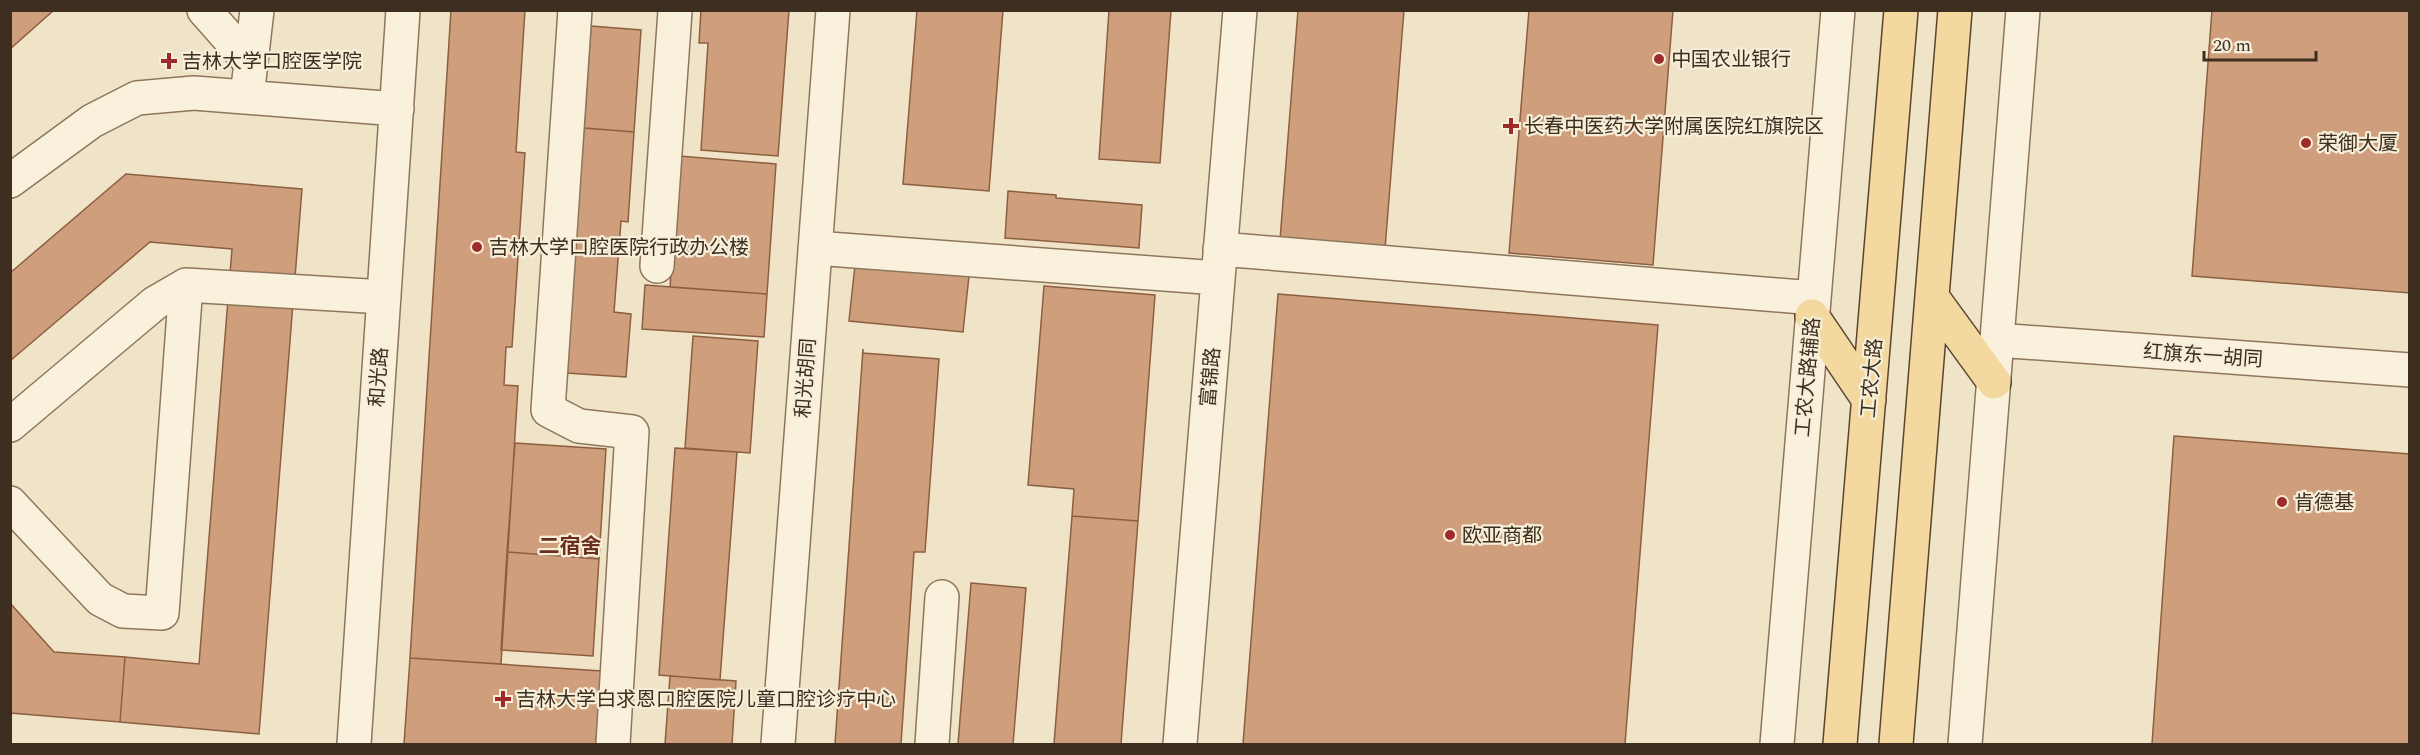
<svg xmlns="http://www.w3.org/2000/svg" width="2420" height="755" viewBox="0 0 2420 755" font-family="Spectral,'Noto Sans SC',serif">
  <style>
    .building { fill: #cf9f7d; stroke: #8d5f41; stroke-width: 1.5 }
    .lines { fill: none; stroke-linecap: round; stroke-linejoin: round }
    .minor-casing { stroke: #8d765c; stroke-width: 36 }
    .major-casing { stroke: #5b4430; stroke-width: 36 }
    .minor { stroke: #faf1dc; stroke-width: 33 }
    .major { stroke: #f3d9a0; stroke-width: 33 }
    .poi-dot { fill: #9e2a2b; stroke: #f7eed8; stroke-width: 2 }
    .labels { text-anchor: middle; stroke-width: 4.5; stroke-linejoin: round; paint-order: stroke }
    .poi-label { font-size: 20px; fill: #3d2e20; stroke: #f7eed8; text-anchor: start }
    .street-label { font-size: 20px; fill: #3d2e20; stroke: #f7eed8 }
    .neighbourhood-label { font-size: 21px; font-weight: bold; fill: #6b2e1e; stroke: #f7eed8 }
  </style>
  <rect width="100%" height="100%" fill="#f0e4c8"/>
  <path class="building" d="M10,10H54L10,49Z
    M451,10H525L516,152L525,153L512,347H506L504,385L518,386L501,664L410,658Z
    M701,10H789L778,156L701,150L708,43H699Z
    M917,10H1003L989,191L903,184Z
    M1109,10H1171L1160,163L1099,159Z
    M1298,10H1404L1385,249L1280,240Z
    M1529,10H1673L1653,265L1509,253Z
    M2212,10H2410V293L2192,276Z
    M591,26L641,30L634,132L584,128Z
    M584,128L634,132L628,222L621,221L614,312L631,314L626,377L566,373Z
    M679,156L776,164L767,294L670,287Z
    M126,174L302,189L259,734L120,722L125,657L199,664L232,249L150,242L10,361V273Z
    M1008,191L1056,195V198L1142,205L1139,248L1005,238Z
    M855,265L969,276L963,332L849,321Z
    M645,285L767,294L764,337L642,329Z
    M1044,286L1155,295L1138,521L1072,516L1074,489L1028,485Z
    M1278,294L1658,325L1625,744H1243Z
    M693,336L758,341L750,453L685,448Z
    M863,349V353L939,359L925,552H914L901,744H835Z
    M2174,436L2410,454V744H2152Z
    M515,443L606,449L599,559L507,552Z
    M675,448L737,452L720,680L659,675Z
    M1072,516L1138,521L1121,744H1054Z
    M507,552L599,559L593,656L501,650Z
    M971,583L1026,588L1013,744H958Z
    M10,603L54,652L125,657L120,722L10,713Z
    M410,658L601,671L596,744H404Z
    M670,676L736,681L732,744H665Z"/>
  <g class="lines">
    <defs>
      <path id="minor" d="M204,10L251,63
        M575,10L548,410L579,426L632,432L613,744
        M247,97L257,10
        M10,181L92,121L137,98L194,93L397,109
        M815,248L1218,278
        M1220,249L1814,298
        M657,266L675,11
        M1997,340L2410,370
        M10,425L155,303L186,285L384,297
        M10,503L100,599L123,611L162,613L186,285
        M354,744L403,10
        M778,744L833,10
        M932,744L942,597
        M1180,744L1240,10
        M1777,744L1838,10
        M1965,744L2023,10"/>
      <path id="major" d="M1932,297L1994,382
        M1812,316L1869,400
        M1840,744L1901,10
        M1896,744L1955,10"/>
    </defs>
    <use href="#minor" class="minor-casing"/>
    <use href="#major" class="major-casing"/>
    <use href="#minor" class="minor"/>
    <use href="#major" class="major"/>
  </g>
  <g class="poi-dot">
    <circle cx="1659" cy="59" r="6"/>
    <path d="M166 52h6v6h6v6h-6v6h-6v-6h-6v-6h6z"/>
    <path d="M1508 117h6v6h6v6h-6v6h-6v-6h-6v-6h6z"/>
    <circle cx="2306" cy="143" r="6"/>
    <circle cx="477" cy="247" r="6"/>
    <circle cx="2282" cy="502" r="6"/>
    <circle cx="1450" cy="535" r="6"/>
    <path d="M500 690h6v6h6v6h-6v6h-6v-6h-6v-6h6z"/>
  </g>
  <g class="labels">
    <g class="poi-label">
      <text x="1671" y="66">中国农业银行</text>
      <text x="182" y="68">吉林大学口腔医学院</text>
      <text x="1524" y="133">长春中医药大学附属医院红旗院区</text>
      <text x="2318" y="150">荣御大厦</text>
      <text x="489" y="254">吉林大学口腔医院行政办公楼</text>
      <text x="2294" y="509">肯德基</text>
      <text x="1462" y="542">欧亚商都</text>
      <text x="516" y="706">吉林大学白求恩口腔医院儿童口腔诊疗中心</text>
    </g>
    <g class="street-label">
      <text transform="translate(2203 355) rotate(4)" y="7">红旗东一胡同</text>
      <text transform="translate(378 377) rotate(-86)" y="7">和光路</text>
      <text transform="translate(1210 377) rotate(-85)" y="7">富锦路</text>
      <text transform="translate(1807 377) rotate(-85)" y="7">工农大路辅路</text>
      <text transform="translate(805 378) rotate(-86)" y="7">和光胡同</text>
      <text transform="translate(1871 378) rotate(-85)" y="7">工农大路</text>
    </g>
    <g class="neighbourhood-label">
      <text x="570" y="553">二宿舍</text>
    </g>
  </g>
  <rect width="2420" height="755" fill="none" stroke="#3d2e20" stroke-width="24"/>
  <path d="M2204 51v9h112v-9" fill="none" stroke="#3d2e20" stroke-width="3"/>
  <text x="2213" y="51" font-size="18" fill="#3d2e20" stroke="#f7eed8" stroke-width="4.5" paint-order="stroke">20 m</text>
</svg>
